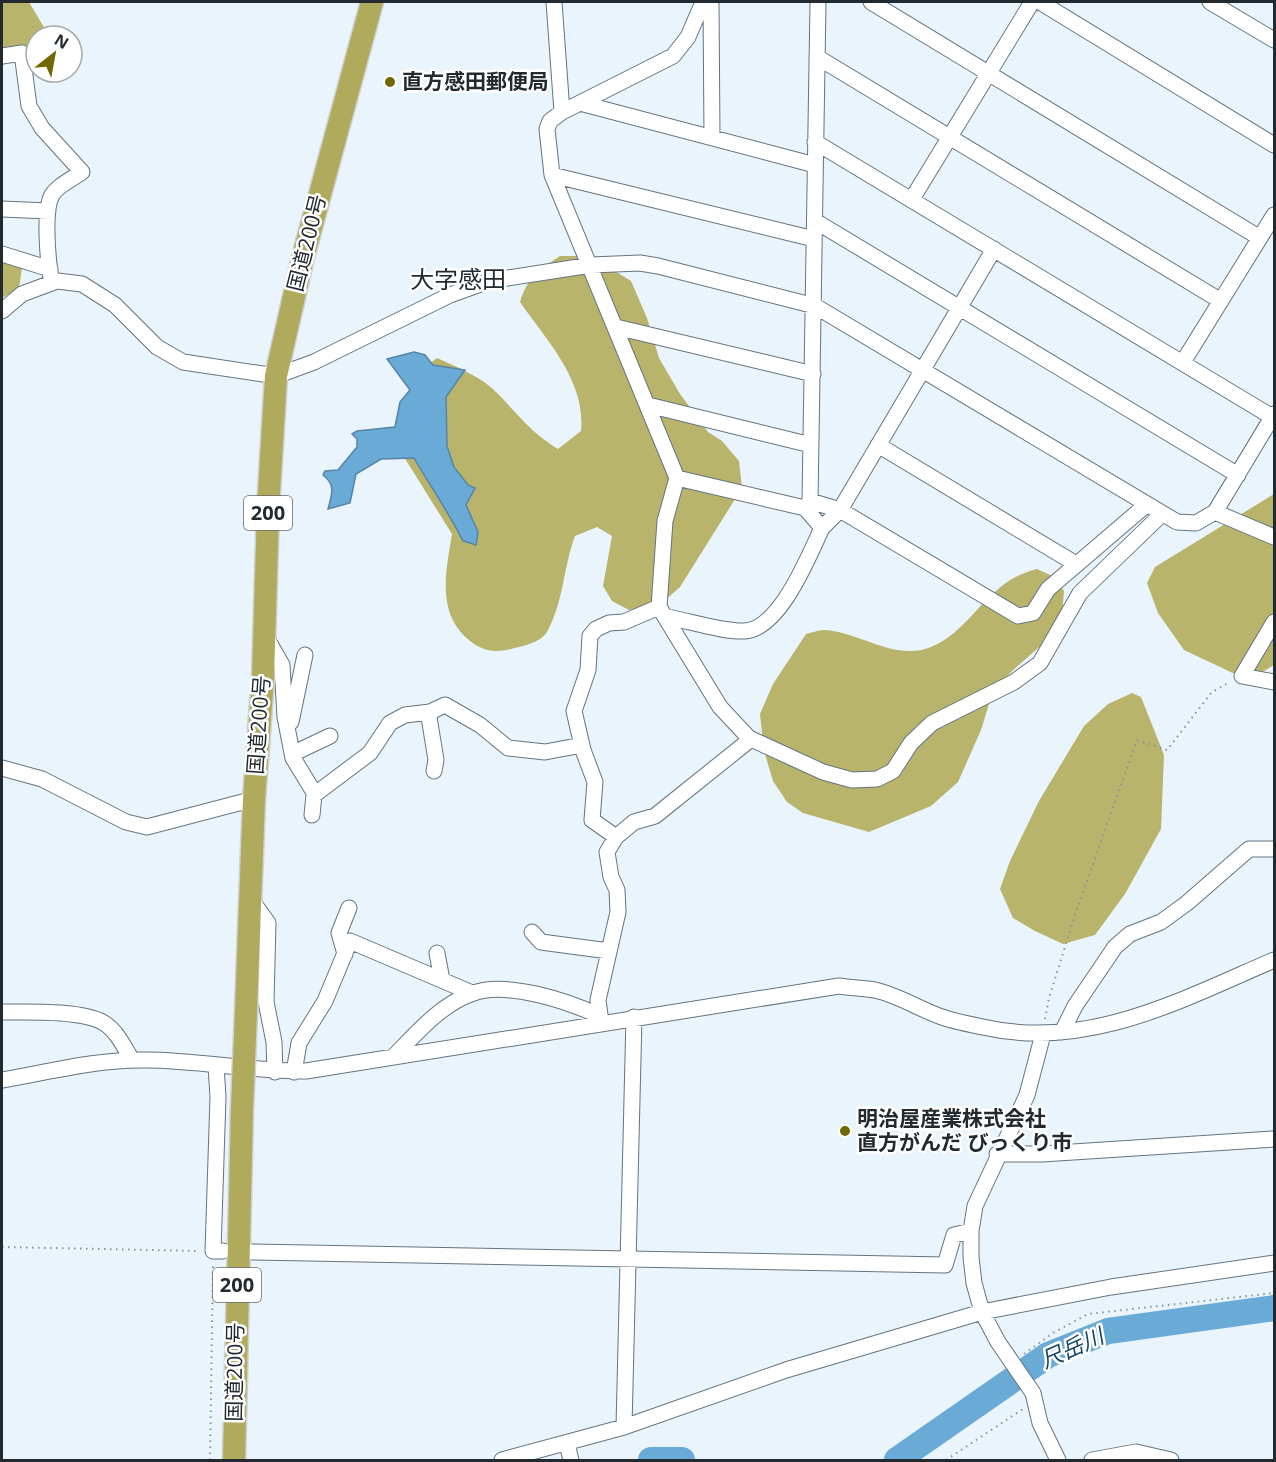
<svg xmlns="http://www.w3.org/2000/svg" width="1276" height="1462" viewBox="0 0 1276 1462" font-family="'Open Sans','Noto Sans JP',sans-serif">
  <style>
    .forest { fill: #b8b46c }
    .water { fill: #6aaad7; stroke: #5584a5; stroke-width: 1.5 }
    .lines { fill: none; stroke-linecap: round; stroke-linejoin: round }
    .river { stroke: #6aaad7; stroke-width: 26 }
    .minor-casing { stroke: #647480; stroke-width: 17 }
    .highway-casing { stroke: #cfd0d1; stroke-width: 25 }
    .path { stroke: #8a939a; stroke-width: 2; stroke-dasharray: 1.5 4.5; stroke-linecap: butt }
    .minor { stroke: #fff; stroke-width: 15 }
    .highway { stroke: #b0aa5c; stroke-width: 22 }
    .highway-bridge-casing { stroke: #cfd0d1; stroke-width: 25; stroke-linecap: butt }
    .highway-bridge { stroke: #b0aa5c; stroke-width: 22 }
    .poi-dot { fill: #706902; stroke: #fff; stroke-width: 2 }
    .labels { text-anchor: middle; stroke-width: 5; stroke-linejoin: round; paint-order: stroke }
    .shield { fill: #fff; stroke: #656a6d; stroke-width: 1.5 }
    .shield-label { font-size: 20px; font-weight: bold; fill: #232a2f }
    .poi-label { font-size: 21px; font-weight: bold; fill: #232a2f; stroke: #fff; text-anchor: start }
    .street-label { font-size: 21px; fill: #232a2f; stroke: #fff }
    .water-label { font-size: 22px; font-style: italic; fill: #144665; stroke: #fff }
    .quarter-label { font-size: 24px; fill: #232a2f; stroke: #fff }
  </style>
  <rect width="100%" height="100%" fill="#e9f4fc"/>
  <path class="forest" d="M2,2H29L45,29V36H36V47L2,48Z
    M2,256L23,261L19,288L2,298Z
    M560,256H579L610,268L631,281L647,318L659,358L680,394L708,432L722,441L739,461L742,488L680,587L663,602L629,610L612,601L603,586L612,536L597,527L575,536C563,568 564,601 547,632C540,643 522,646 511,649C494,653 482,651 469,640C436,613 446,571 452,534L399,449L402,409L411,384L419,372L437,358C457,367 482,377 497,393C521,417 528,430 558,449L581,431C586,381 547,341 520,302C527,278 540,269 560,256Z
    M1274,494V665L1264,671L1237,675L1184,650L1158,613L1147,583L1155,567Z
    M1037,569L1052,576L1064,591L1062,615L1046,641L1012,671L992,694L981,730L958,782L931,806L869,832L803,813L787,802L773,781L764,751L760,714L773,684L806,634C811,633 818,630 824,630C858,631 895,662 931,647C973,630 986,581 1037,569Z
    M1132,693L1141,697L1164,755L1161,829L1125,894L1095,935L1063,944L1035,931L1013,918L1000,889L1010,861L1039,801L1084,726L1108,704Z"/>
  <path class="water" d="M414,352L425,355L433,365L465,370L446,397L447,446L454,467L468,485L475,488L466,505L478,532L476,545L463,541C448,511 430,486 414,458L381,459L356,474L350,503L328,509C332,494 336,485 323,475L325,471L338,470L357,447V439L352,434L357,431L395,427L400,402L410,390L387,359Z"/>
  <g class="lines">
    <path class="river" d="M651,1460H682
      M897,1460L1048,1355L1108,1331L1274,1308"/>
    <defs>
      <path id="minor" d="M554,2L562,112
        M711,2L712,138
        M871,2L1260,238
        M1040,2L1274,145
        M1210,2L1274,40
        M2,56L22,53L29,106L42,128L82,172C74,178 57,186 52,195C43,211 48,264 52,283
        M817,57L1221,301
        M580,103L815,165
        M815,142L1274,418
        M552,175L814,239
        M912,199L1032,2
        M2,209L48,211
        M815,221L1238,475
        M2,254L50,269
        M2,311L22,294L57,281L82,284L115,305L157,347L183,362L276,376L314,362L450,295L489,281L591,265L640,263L658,266L815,306L1177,522L1196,523L1215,512L1274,414
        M616,327L813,374
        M1183,362L1274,215
        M648,405L811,445
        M878,445L1076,564
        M677,478L665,521L659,607L720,707L749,738L823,772L852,780L877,779L893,771L911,743L932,723L1014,682L1040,663L1080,593L1161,515
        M810,501L840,510L994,249
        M805,508L810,501L818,2
        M1215,512L1274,537
        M822,528L840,510L1018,616L1033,613L1048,589L1146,505
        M667,617C689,621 724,632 744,631C780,630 809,555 822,528L805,508L677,478L552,175L547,129L550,121L562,112L673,56L688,37L703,2
        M1274,622L1242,676L1274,682
        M266,637L282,665L285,717L293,758L315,794
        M291,722L305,655
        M292,754L330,736
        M2,768L42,779L126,822L147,827L254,799
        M434,771L436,760L429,717L430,712L445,705L480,725L508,748L545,752L582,745
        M312,815L314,795L370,753L390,723L405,715L430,712
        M616,837L592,820L595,782L583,750L574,711L588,670L590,636L596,629L609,623L624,622L659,607
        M250,898L268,923L266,1002L274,1042L275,1072
        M532,932L541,942L609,951
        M437,953L442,980
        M345,954L339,933L349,908
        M2,1012C28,1012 82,1010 104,1023C117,1031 124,1047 132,1060
        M601,1022L598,1000L618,912L617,890L611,877L607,852L616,837L634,822L655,816L751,739
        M1062,1032L1075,1006L1115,947L1130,934L1161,922L1187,903L1249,849H1274
        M1043,1034L1027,1095L975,1206L971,1231V1257L974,1283L982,1312L998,1342L1033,1393L1040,1423L1058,1460
        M393,1057C416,1034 440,1005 471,994C506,980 567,1001 600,1016
        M216,1066L218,1097L213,1251H223
        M294,1072L299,1043L325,1001L350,941L472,993
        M2,1080C49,1072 98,1059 146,1060C200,1060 253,1072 306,1071L839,986C851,988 863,988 875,990C897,995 918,1008 939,1016C952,1021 968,1024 983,1027C1087,1051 1181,1000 1274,960
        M997,1154H1042L1274,1139
        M251,1252L945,1265L954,1235L971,1231
        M624,1427L634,1017
        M567,1444L571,1460
        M502,1460L624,1427L786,1370L982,1312L1111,1287L1274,1263
        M1092,1460L1136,1452L1171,1460"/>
      <path id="highway" d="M245,1037L254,799L263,678L268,509L276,376L303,257L372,2
        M234,1460L242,1109"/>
    </defs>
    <use href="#minor" class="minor-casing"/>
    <use href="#highway" class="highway-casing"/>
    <path class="path" d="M1045,1019L1049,998L1074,918L1137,740L1167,750L1212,692L1230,682
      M2,1247L200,1251
      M1024,1354L1053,1333L1088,1314L1274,1293
      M210,1460L213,1264
      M946,1460L1023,1409"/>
    <use href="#minor" class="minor"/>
    <use href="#highway" class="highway"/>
    <defs>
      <path id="highway-bridge" d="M242,1109L245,1037"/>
    </defs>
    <use href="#highway-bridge" class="highway-bridge-casing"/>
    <use href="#highway-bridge" class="highway-bridge"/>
  </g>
  <g class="poi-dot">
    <circle cx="390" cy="82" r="6"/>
    <circle cx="845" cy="1131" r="6"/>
  </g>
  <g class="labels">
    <g class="shield">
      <rect x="244" y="496" width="48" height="34" rx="4.5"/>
      <rect x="213" y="1268" width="48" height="34" rx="4.5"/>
    </g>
    <g class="shield-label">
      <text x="268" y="520">200</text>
      <text x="237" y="1292">200</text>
    </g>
    <g class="poi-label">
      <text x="402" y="89">直方感田郵便局</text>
      <text x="857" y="1126">明治屋産業株式会社<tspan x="857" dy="24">直方がんだ びっくり市</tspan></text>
    </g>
    <g class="street-label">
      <text transform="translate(307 243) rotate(-76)" y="7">国道200号</text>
      <text transform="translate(259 725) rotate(-86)" y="7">国道200号</text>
      <text transform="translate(235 1372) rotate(-89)" y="7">国道200号</text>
    </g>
    <g class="water-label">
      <text transform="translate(1072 1348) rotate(-24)" y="8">尺岳川</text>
    </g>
    <g class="quarter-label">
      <text x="458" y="288">大字感田</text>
    </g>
  </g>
  <rect width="1276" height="1462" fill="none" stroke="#232a2f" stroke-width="6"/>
  <g transform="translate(54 54) rotate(31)"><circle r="28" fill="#ffffff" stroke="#a7aaac" stroke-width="1.5"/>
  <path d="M0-4.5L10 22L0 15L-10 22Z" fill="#706902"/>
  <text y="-9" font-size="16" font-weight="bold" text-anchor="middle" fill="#232a2f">N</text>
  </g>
</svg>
